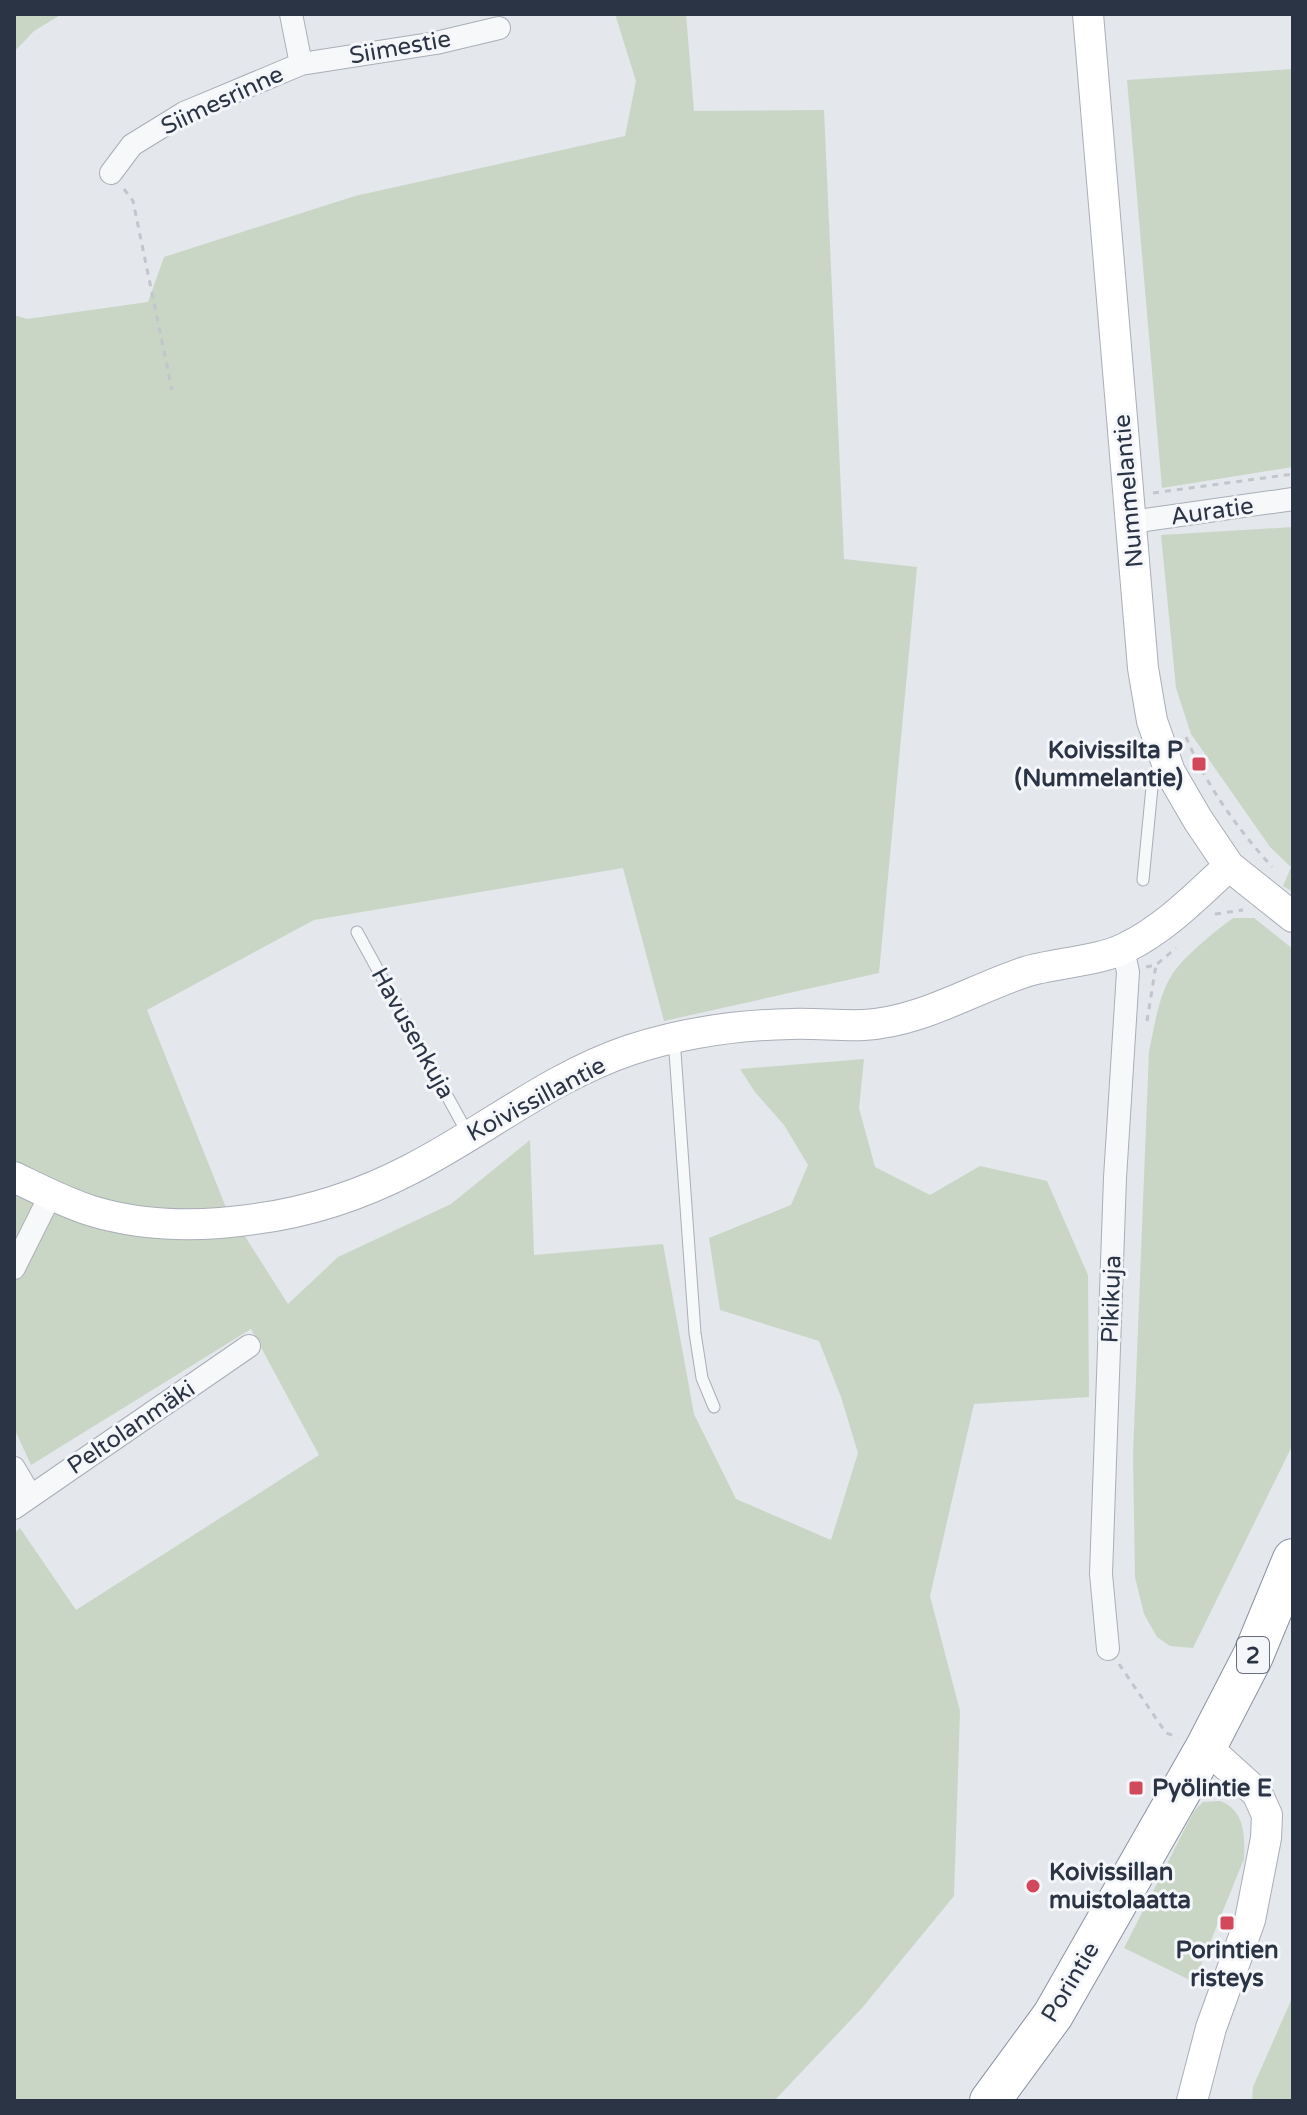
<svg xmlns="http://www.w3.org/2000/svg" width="1307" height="2115" viewBox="0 0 1307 2115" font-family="'Varela Round',sans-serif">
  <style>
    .green { fill: #c9d6c5 }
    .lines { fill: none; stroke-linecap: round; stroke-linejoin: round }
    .lane-casing { stroke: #a9aeb7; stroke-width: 13 }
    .street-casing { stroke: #a9aeb7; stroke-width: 24 }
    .secondary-casing { stroke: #a9aeb7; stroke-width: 32 }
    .highway-casing { stroke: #8b94a3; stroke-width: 42 }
    .path { stroke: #c2c5cb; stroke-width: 3; stroke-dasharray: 6 6; stroke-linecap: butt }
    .lane { stroke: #f7f8fa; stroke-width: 11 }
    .street { stroke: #f7f8fa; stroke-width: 22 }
    .secondary { stroke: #fff; stroke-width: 30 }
    .highway { stroke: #fff; stroke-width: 40 }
    .poi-dot { fill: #d1495b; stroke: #f4f6f9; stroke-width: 3 }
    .labels { text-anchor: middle; stroke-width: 6; stroke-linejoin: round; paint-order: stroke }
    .shield { fill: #f4f6f9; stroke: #676e7b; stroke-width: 2 }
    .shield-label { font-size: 22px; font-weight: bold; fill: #2b3445 }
    .street-label { font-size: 24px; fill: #2b3445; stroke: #f4f6f9 }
    .poi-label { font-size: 24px; font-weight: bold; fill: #2b3445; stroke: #f4f6f9; text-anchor: start }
  </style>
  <rect width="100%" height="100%" fill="#e4e7ec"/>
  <path class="green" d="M14,14H62L34,31L14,52Z
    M615,14H686L694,111L824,110L844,559L917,567L879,973L664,1021L623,868L314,920L147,1010L225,1205L288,1304L338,1257L451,1204L530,1140L534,1255L663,1244L694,1414L736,1499L831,1540L858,1453L841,1397L819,1341L720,1310L709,1238L791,1205L808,1165L784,1125L755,1092L740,1069L864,1059L859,1108L875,1167L930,1195L980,1166L1047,1181L1088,1275L1089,1397L974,1404L930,1596L960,1711L954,1896L862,2008L774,2101H14V1533L20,1528L76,1610L319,1455L251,1329L31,1465L14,1428V315L27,319L148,302L164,257L355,196L625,136L636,81Z
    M1293,69V467L1162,488L1127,80Z
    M1293,527V892L1283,886L1291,867L1270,847L1191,734L1176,688L1161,535Z
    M1233,918H1254L1293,949V1444L1193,1648L1170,1646L1157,1637L1144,1614L1135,1577L1133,1455L1149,1051C1155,1025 1158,996 1173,973C1184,957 1216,930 1233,918Z
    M1220,1801C1245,1810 1245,1836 1244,1859L1194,1982L1124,1948L1194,1811L1203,1802Z
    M1293,1996V2101H1252L1253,2087Z"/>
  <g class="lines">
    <defs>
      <path id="lane" d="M1143,880L1152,787L1158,779L1170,772
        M357,932L468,1134
        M674,1038L695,1333L702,1378L714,1407"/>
      <path id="street" d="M291,14L301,64
        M111,173L132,145L184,113L301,64L436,43L499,28
        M1131,522L1293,499
        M14,1268L51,1194
        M14,1468L30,1495
        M14,1508L249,1346
        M1108,1649L1101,1574L1115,1178L1128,972L1123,949"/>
      <path id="secondary" d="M1088,14L1143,668L1152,721L1170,772L1198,820L1229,866L1293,917
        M14,1177C39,1189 66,1203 92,1211C145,1227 201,1227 255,1219C309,1212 363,1194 411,1169C485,1131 550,1077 630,1050C682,1033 736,1025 791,1024C815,1023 840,1026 864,1025C921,1022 971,990 1025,972C1055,963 1101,961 1127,947C1167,927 1197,895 1229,866
        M1192,2101L1211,2028L1250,1920L1266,1838L1267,1815L1257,1793L1206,1747"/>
      <path id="highway" d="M990,2101L1053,2015L1206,1747L1253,1656L1293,1559"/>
    </defs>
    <use href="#lane" class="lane-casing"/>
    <use href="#street" class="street-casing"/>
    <use href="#secondary" class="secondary-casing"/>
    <use href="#highway" class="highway-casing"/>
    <path class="path" d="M124,189L133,201L172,390
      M1153,493L1293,474
      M1186,737C1206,785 1237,828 1272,867
      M1215,914L1243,910
      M1146,967L1156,965L1176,948
      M1147,1021L1156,965
      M1119,1664L1166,1733L1178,1737"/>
    <use href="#lane" class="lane"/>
    <use href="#street" class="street"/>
    <use href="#secondary" class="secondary"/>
    <use href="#highway" class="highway"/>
  </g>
  <g class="poi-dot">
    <rect x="1191" y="756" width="16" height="16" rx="4"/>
    <rect x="1128" y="1780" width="16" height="16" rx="4"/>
    <circle cx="1033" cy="1886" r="8"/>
    <rect x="1219" y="1915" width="16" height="16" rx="4"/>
  </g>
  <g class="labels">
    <rect class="shield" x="1237" y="1637" width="32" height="36" rx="6"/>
    <g class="shield-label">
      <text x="1253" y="1663">2</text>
    </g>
    <g class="street-label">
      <text transform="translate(400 47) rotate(-10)" y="8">Siimestie</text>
      <text transform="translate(222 100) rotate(-25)" y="8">Siimesrinne</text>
      <text transform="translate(1128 491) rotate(-95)" y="8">Nummelantie</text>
      <text transform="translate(1212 511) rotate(-8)" y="8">Auratie</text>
      <text transform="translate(413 1033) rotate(61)" y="8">Havusenkuja</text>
      <text transform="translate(536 1099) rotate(-28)" y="8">Koivissillantie</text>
      <text transform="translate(1111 1299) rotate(-88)" y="8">Pikikuja</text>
      <text transform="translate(131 1427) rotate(-34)" y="8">Peltolanmäki</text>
      <text transform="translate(1070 1982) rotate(-59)" y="8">Porintie</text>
    </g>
    <g class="poi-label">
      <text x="1183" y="758" text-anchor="end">Koivissilta P<tspan x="1183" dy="28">(Nummelantie)</tspan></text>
      <text x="1152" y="1796">Pyölintie E</text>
      <text x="1049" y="1880">Koivissillan<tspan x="1049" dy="28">muistolaatta</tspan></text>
      <text x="1227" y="1958" text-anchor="middle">Porintien<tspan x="1227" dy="28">risteys</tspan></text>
    </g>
  </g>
  <rect width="1307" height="2115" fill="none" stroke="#2b3445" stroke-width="32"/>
</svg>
